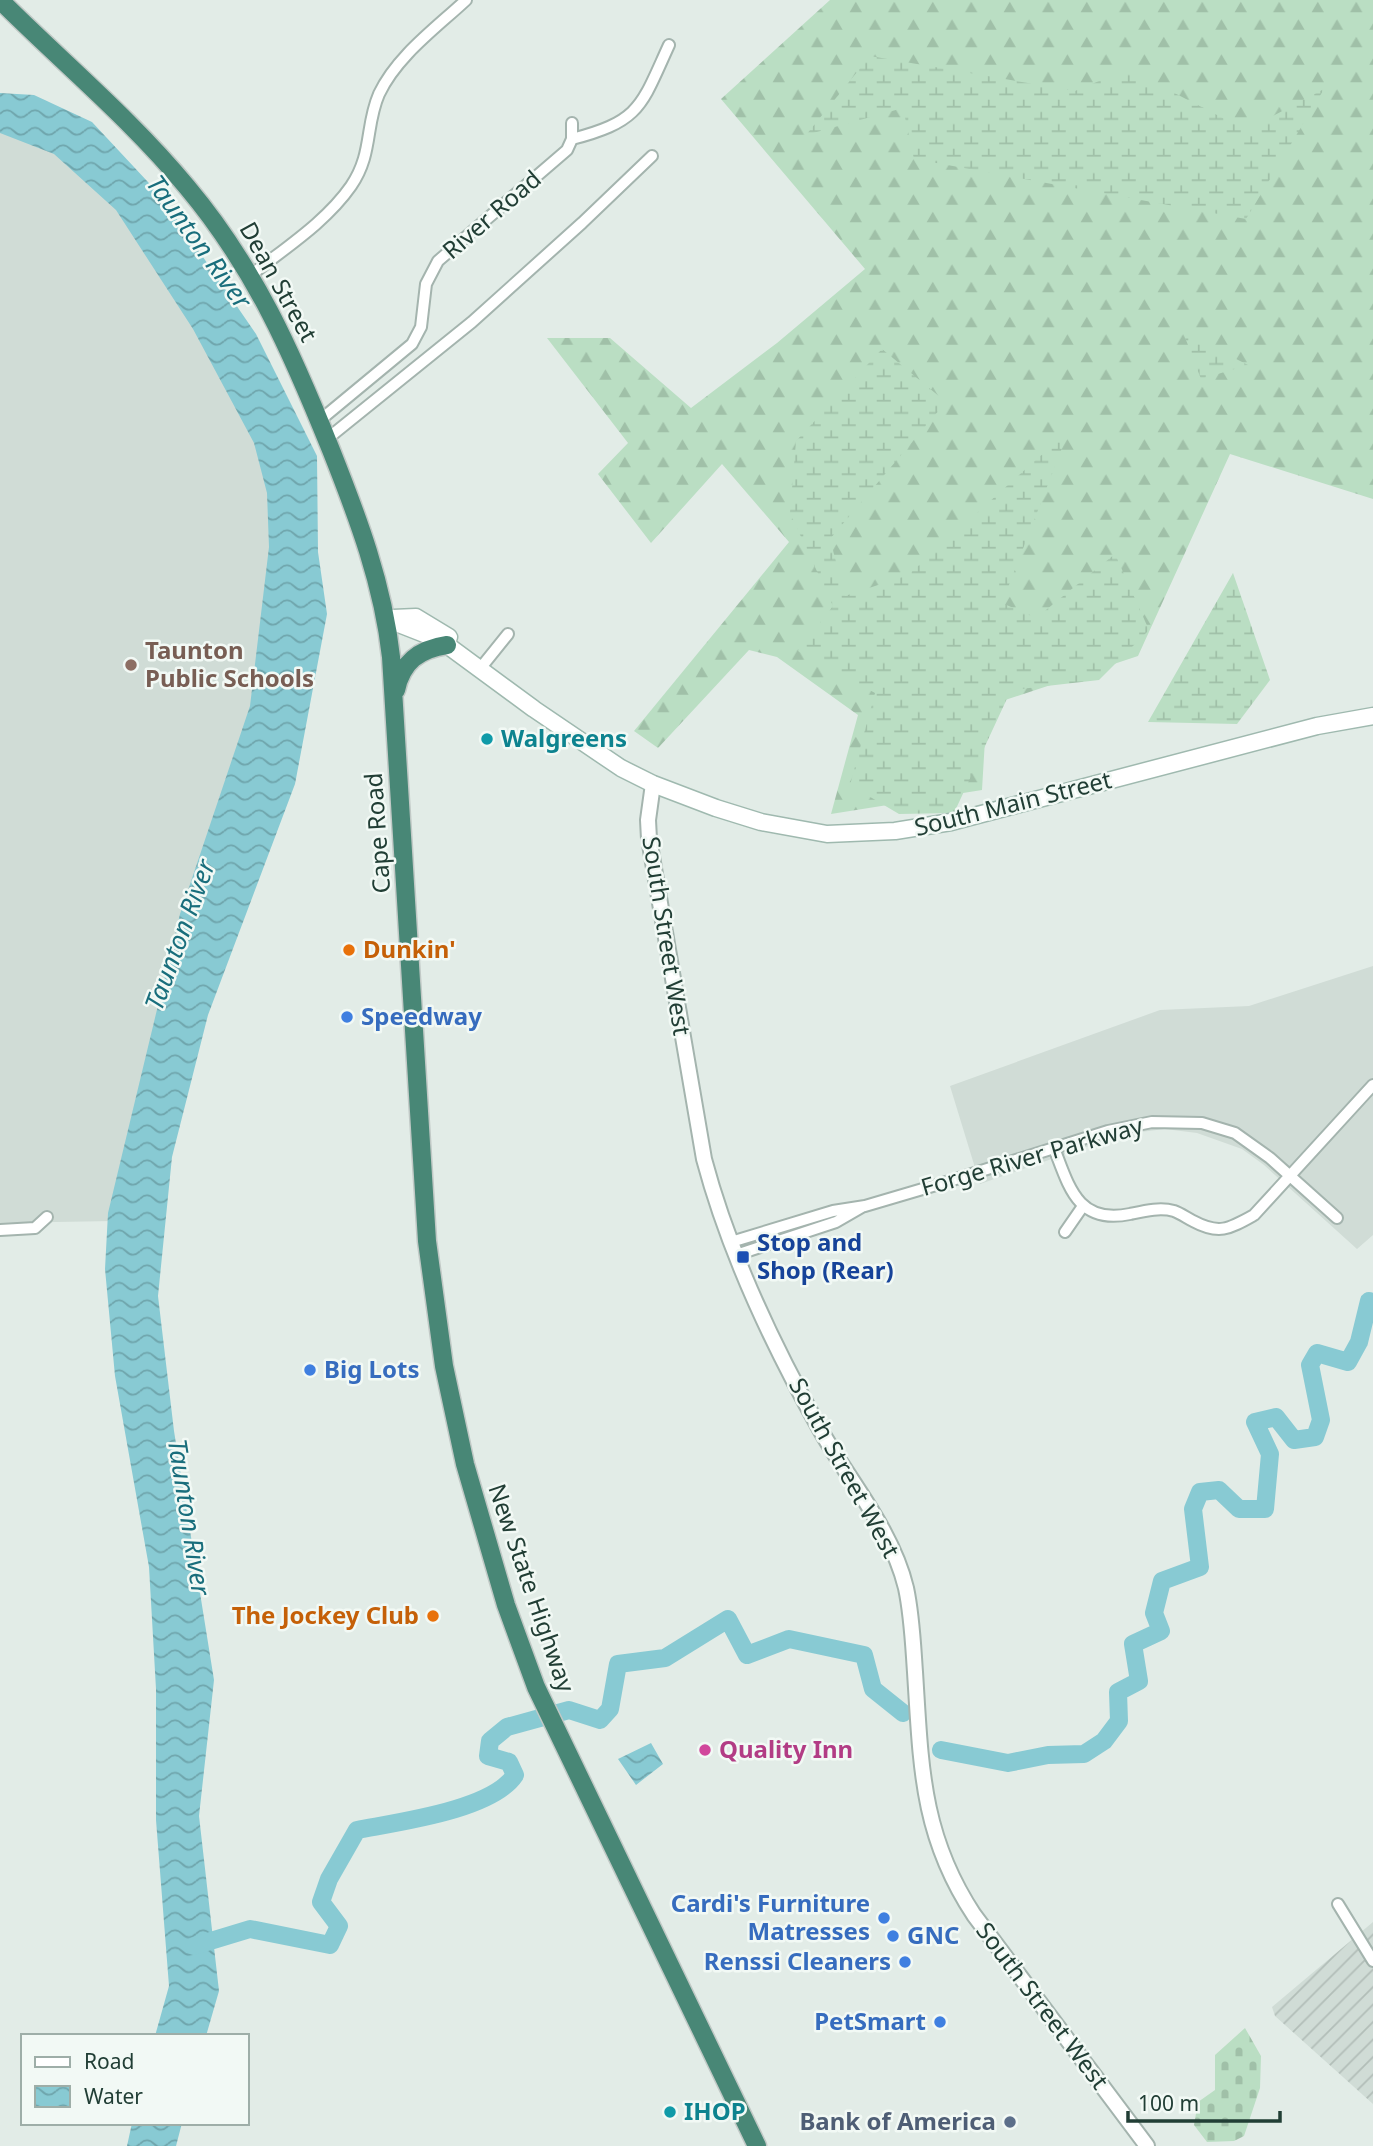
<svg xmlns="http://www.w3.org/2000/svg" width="1373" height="2146" viewBox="0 0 1373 2146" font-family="'Noto Sans',sans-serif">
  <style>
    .built { fill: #d0dcd6 }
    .industrial { fill: url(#industrial-furrows) }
    .forest { fill: url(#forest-firs) }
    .wetland { fill: url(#wetland-marsh) }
    .cemetery { fill: url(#cemetery-stones) }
    .water { fill: url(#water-waves) }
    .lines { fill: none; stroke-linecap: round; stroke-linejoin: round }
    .river { stroke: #88cad3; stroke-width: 18 }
    .minor-casing { stroke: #a4b4ae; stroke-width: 14 }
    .tertiary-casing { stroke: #a4b4ae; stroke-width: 18 }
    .secondary-casing { stroke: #9fb9af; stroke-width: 19 }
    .trunk-casing { stroke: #c1c9c6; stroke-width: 21 }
    .minor { stroke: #fff; stroke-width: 10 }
    .tertiary { stroke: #fff; stroke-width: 14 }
    .secondary { stroke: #fff; stroke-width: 16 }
    .trunk { stroke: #488776; stroke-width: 18 }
    .education-dot { fill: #8d6e63; stroke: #f2f9f5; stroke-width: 2.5 }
    .culture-dot { fill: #0f9aa8; stroke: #f2f9f5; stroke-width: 2.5 }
    .food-dot { fill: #e8710a; stroke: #f2f9f5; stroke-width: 2.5 }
    .shop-dot { fill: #3f7fe0; stroke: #f2f9f5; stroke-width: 2.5 }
    .transit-dot { fill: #1a4fb4; stroke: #f2f9f5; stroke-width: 2.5 }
    .hotel-dot { fill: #d1479c; stroke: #f2f9f5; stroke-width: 2.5 }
    .service-dot { fill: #5c6f8a; stroke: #f2f9f5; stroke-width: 2.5 }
    .labels { text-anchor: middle; stroke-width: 5; stroke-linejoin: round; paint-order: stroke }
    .street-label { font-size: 24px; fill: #213e35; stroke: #f2f9f5 }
    .education-label { font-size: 24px; font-weight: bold; fill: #785e54; stroke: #f2f9f5; text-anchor: start }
    .culture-label { font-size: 24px; font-weight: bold; fill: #0d838f; stroke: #f2f9f5; text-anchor: start }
    .food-label { font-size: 24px; font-weight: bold; fill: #c56008; stroke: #f2f9f5; text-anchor: start }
    .shop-label { font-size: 24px; font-weight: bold; fill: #366cbe; stroke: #f2f9f5; text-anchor: start }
    .transit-label { font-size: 24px; font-weight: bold; fill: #164399; stroke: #f2f9f5; text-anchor: start }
    .hotel-label { font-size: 24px; font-weight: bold; fill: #b23c85; stroke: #f2f9f5; text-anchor: start }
    .service-label { font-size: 24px; font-weight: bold; fill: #4e5e75; stroke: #f2f9f5; text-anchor: end }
    .water-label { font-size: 26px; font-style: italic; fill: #196e7c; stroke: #f2f9f5 }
  </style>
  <defs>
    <pattern id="industrial-furrows" width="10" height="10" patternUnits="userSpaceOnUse" patternTransform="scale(1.75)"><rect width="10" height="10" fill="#d0dcd6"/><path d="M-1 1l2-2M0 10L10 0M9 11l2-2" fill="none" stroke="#b2beb8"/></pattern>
    <pattern id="forest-firs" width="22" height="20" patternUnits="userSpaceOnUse" patternTransform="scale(1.75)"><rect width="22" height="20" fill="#badec3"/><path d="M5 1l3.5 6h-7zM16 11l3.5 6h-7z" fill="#a0c0a8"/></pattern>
    <pattern id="wetland-marsh" width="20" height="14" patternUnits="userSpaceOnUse" patternTransform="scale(1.75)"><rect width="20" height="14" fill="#badec3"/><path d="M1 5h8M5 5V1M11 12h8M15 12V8" fill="none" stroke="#a0c0a8"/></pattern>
    <pattern id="cemetery-stones" width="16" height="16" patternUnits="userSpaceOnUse" patternTransform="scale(1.75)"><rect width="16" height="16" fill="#badec3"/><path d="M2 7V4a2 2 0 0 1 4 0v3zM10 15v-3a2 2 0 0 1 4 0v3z" fill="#a0c0a8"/></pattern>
    <pattern id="water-waves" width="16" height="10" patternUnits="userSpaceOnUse" patternTransform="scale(1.75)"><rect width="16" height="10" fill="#88cad3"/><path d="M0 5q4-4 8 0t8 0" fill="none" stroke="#6fa5ac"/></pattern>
  </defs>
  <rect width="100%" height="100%" fill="#e2ece7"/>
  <path class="built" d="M0,127L52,149L124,209L184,301L259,439L273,526L256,708L113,1221L0,1223Z
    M1373,966V1235L1357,1249L1264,1165L1242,1149L1197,1133L1165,1129L1123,1134L980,1184L950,1086L1160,1010L1249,1006Z"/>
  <path class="industrial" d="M1373,1922V2104L1275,2016L1272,2007Z"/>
  <path class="forest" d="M830,0H1373V499L1230,454L1138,656L987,706L982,790L831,814L858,715L777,657L749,650L658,748L634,731L789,542L722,464L651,543L598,474L628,443L547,338H610L691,408L777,343L865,269L721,99Z"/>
  <path class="wetland" d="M870,56L1075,91L1128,69L1246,130L1324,89L1246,219L914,159L903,108L806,135Z
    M1183,332L1248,365L1201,379Z
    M882,349L946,402L830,539L845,596L908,575L1069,430L1002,603L1036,618L1115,554L1149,630L1099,680L1011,690L954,813L899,814L850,785L875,693L798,651L833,606L790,513L796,441Z
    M1233,573L1270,680L1237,724L1148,722Z"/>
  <path class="cemetery" d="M1245,2028L1261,2056L1260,2088L1244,2136L1234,2141L1207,2142L1194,2125L1198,2102L1215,2090V2055Z"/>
  <path class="water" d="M0,93L34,95L92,122L161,196L256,334L317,456L318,552L327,614L295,784L208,1015L172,1157L158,1296L174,1431L214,1680L199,1816L219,1991L206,2036H155L169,1986L156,1820V1689L149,1567L115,1376L105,1269L108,1213L180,914L250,706L269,547L267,493L254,443L193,329L116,210L54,154L0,133Z
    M651,1743L663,1764L636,1785L618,1759Z
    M132,2123H182L176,2146H127Z"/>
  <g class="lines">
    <path class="river" d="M941,1750L1008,1763L1048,1755L1084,1754L1104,1741L1119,1721L1118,1692L1139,1681L1133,1644L1161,1631L1154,1613L1162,1581L1200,1567L1193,1509L1200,1492L1219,1490L1239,1509H1265L1270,1454L1255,1422L1276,1417L1294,1440L1315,1437L1321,1420L1310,1365L1317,1353L1348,1362L1359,1342L1369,1301L1373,1302
      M194,1946L250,1929L330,1945L339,1926L321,1902L329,1879L357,1830C398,1822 492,1810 515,1775L509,1762L488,1756L490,1741L507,1727L569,1710L600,1720L610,1709L618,1664L665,1658L728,1619L747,1655L789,1639L864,1655L873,1689L903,1713"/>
    <defs>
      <path id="minor" d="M572,139C641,121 641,106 669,45
        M251,275C285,248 326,222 351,186C373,154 365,126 379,94C397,56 436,28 466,0
        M319,421L412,344L421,327L426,284L438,261L567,150L572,139V123
        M327,439L472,322L582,223L652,156
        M483,665L508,634
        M1054,1148C1069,1187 1078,1225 1130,1214C1144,1211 1160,1207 1174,1211C1180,1213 1187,1218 1193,1221C1219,1235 1229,1229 1254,1215L1373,1085
        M0,1230L35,1228L47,1217
        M1065,1232L1083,1206
        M731,1242L833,1211L865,1206L943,1183L1108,1131L1152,1122L1202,1123L1235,1133L1270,1158L1337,1218
        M736,1255L836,1222L862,1207
        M1338,1904L1373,1961"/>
      <path id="tertiary" d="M653,784L648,820L649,839L704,1159C729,1253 773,1346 821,1431C850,1482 892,1530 906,1588C912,1616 913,1644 915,1672C921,1765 921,1835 974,1915L1147,2146"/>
      <path id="secondary" d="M393,618L416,617L449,637
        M386,619L432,637L447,645L534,709L621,768L653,784L716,808L761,822L827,834L895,831L951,822L1317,726L1373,716"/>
      <path id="trunk" d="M0,0C62,62 131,119 187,187C255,268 292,353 331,450C358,518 383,584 391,657L427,1241L444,1366L465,1464L506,1605L536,1687L757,2146
        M396,690C402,662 419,649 447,645"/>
    </defs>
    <use href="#minor" class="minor-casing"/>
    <use href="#tertiary" class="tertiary-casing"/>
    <use href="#secondary" class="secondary-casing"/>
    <use href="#trunk" class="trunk-casing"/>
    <use href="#minor" class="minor"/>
    <use href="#tertiary" class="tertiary"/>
    <use href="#secondary" class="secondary"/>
    <use href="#trunk" class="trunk"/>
  </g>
  <circle class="education-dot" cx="131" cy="665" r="7"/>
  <g class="culture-dot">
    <circle cx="487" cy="739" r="7"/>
    <circle cx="670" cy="2112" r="7"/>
  </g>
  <g class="food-dot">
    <circle cx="349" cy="950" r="7"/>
    <circle cx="433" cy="1616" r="7"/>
  </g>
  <g class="shop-dot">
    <circle cx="347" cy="1017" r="7"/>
    <circle cx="310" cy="1370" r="7"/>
    <circle cx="884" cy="1918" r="7"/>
    <circle cx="893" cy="1936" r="7"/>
    <circle cx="905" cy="1962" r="7"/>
    <circle cx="940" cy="2022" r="7"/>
  </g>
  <rect class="transit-dot" x="736" y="1250" width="14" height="14" rx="3.5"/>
  <circle class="hotel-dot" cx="705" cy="1750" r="7"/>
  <circle class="service-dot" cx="1010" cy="2122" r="7"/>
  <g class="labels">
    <g class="street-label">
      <text transform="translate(492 215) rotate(-41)" y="8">River Road</text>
      <text transform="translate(278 282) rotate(61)" y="8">Dean Street</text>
      <text transform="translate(1013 804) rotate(-14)" y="8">South Main Street</text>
      <text transform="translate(378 833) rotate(-94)" y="8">Cape Road</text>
      <text transform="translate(666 936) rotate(81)" y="8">South Street West</text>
      <text transform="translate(1032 1157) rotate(-16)" y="8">Forge River Parkway</text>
      <text transform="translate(844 1468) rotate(61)" y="8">South Street West</text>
      <text transform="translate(531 1588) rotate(71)" y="8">New State Highway</text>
      <text transform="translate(1042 2006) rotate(53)" y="8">South Street West</text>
    </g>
    <g class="education-label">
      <text x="145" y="659">Taunton<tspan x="145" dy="28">Public Schools</tspan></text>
    </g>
    <g class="culture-label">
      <text x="501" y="747">Walgreens</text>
      <text x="684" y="2120">IHOP</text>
    </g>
    <g class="food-label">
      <text x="363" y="958">Dunkin'</text>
      <text x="419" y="1624" text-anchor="end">The Jockey Club</text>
    </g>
    <g class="shop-label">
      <text x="361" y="1025">Speedway</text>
      <text x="324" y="1378">Big Lots</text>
      <text x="870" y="1912" text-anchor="end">Cardi's Furniture<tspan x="870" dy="28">Matresses</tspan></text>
      <text x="907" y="1944">GNC</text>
      <text x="891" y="1970" text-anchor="end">Renssi Cleaners</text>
      <text x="926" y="2030" text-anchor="end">PetSmart</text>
    </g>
    <g class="transit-label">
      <text x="757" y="1251">Stop and<tspan x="757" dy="28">Shop (Rear)</tspan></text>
    </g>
    <g class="hotel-label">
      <text x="719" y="1758">Quality Inn</text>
    </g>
    <g class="service-label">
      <text x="996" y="2130">Bank of America</text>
    </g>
    <g class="water-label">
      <text transform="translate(199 242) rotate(54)" y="9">Taunton River</text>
      <text transform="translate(180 935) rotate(-70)" y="9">Taunton River</text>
      <text transform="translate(189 1517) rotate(81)" y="9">Taunton River</text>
    </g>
  </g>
  <rect x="21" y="2034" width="228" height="91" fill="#f2f9f5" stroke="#9eaea8" stroke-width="2"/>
  <rect x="35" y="2057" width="35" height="10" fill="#ffffff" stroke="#9eaea8" stroke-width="2"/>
  <text x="84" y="2069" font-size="21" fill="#213e35">Road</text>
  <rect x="35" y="2086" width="35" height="21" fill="url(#water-waves)" stroke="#9eaea8" stroke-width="2"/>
  <text x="84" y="2104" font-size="21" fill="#213e35">Water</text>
  <path d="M1128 2111v10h152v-10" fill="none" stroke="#213e35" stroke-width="3.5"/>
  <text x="1138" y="2111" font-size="21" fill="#213e35" stroke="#f2f9f5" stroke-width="5" paint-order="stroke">100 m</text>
</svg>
